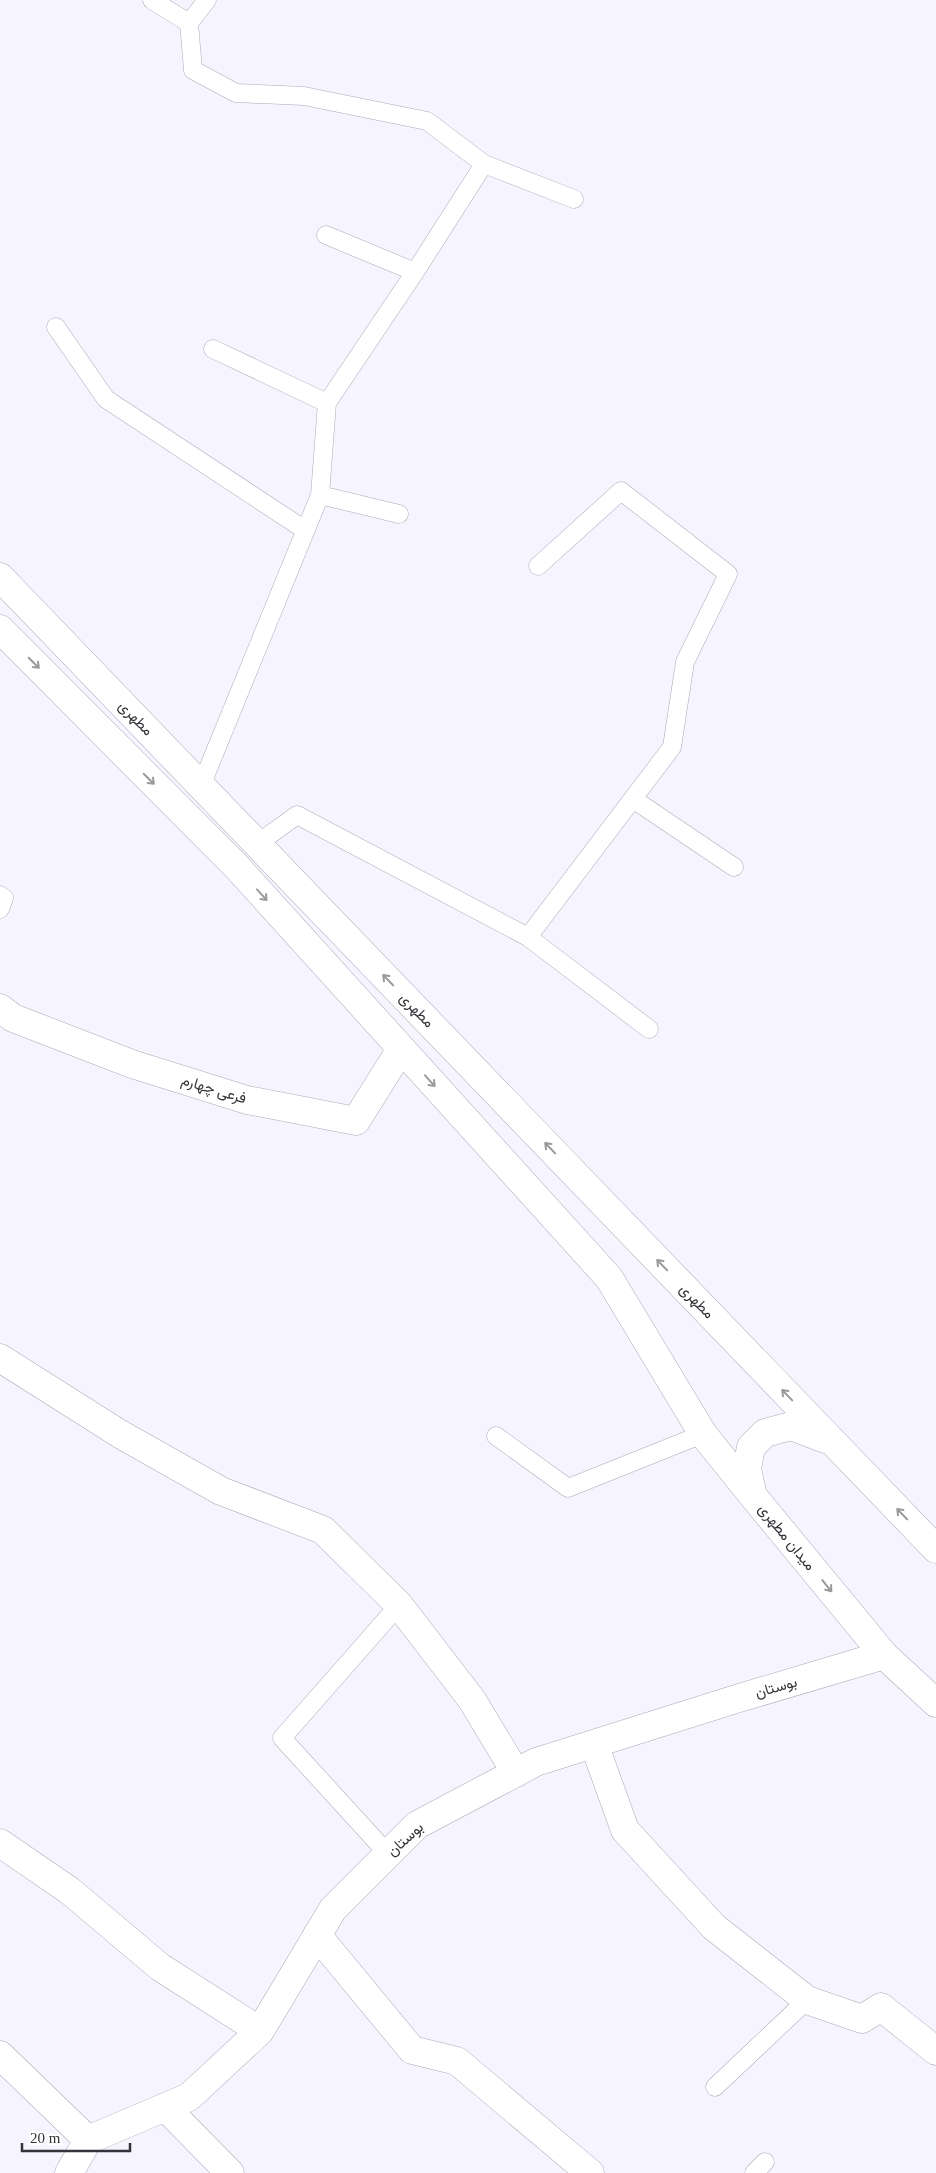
<svg xmlns="http://www.w3.org/2000/svg" width="936" height="2173" viewBox="0 0 936 2173" font-family="'Times New Roman',Vazirmatn,serif">
  <style>
    .lines { fill: none; stroke-linecap: round; stroke-linejoin: round }
    .service-casing { stroke: #ada9b9; stroke-width: 19 }
    .minor-casing { stroke: #ada9b9; stroke-width: 29 }
    .secondary-casing { stroke: #ada9b9; stroke-width: 29 }
    .service { stroke: #fff; stroke-width: 18 }
    .minor { stroke: #fff; stroke-width: 28 }
    .secondary { stroke: #fff; stroke-width: 28 }
    .oneway { stroke: #9a999c }
    .labels { text-anchor: middle; stroke-width: 4; stroke-linejoin: round; paint-order: stroke }
    .street-label { font-size: 15px; fill: #343339; stroke: #fff }
  </style>
  <rect width="100%" height="100%" fill="#f6f4fe"/>
  <g class="lines">
    <defs>
      <path id="service" d="M152,0L189,23
        M207,0L189,23L193,70L236,93L304,96L427,121L484,164L574,199
        M326,235L415,272
        M56,327L106,399L305,530
        M213,349L327,403
        M320,495L399,514
        M201,786L320,495L327,403L415,272L484,164
        M633,799L734,867
        M257,844L297,815L528,937L672,747L685,662L728,574L621,491L538,566
        M0,895L4,898L0,909
        M528,937L649,1029
        M496,1436L568,1488L703,1434
        M388,1854L282,1738L399,1605
        M715,2087L807,2000
        M754,2173L765,2162"/>
      <path id="minor" d="M0,1008L13,1018L132,1064L247,1100L356,1121L401,1049
        M0,1358L120,1434L221,1491L323,1530L399,1605L472,1700L516,1773
        M594,1744L625,1830L714,1927L807,2000L862,2019L881,2007L936,2051
        M0,1843L70,1891L160,1967L260,2031
        M317,1935L412,2050L457,2061L590,2173
        M0,2055L88,2140
        M165,2107L230,2173
        M69,2173L88,2140L189,2097L260,2031L333,1909L417,1825L536,1762L736,1699L884,1655"/>
      <path id="secondary" d="M0,577L936,1549
        M0,629L237,867L609,1278L703,1434L753,1496
        M825,1439L791,1426L765,1433L751,1447L747,1469L753,1496L884,1655L936,1703"/>
    </defs>
    <use href="#service" class="service-casing"/>
    <use href="#minor" class="minor-casing"/>
    <use href="#secondary" class="secondary-casing"/>
    <use href="#service" class="service"/>
    <use href="#minor" class="minor"/>
    <use href="#secondary" class="secondary"/>
  </g>
  <defs><path id="oneway-shaft" d="M-6 0H5M1.5-3L5.5 0L1.5 3" fill="none" stroke-width="1.6" stroke-linecap="round" stroke-linejoin="round" transform="scale(1.25)"/></defs>
  <g class="oneway">
    <use href="#oneway-shaft" transform="translate(34 663) rotate(45)"/>
    <use href="#oneway-shaft" transform="translate(149 779) rotate(45)"/>
    <use href="#oneway-shaft" transform="translate(262 895) rotate(48)"/>
    <use href="#oneway-shaft" transform="translate(388 980) rotate(-134)"/>
    <use href="#oneway-shaft" transform="translate(430 1081) rotate(48)"/>
    <use href="#oneway-shaft" transform="translate(550 1148) rotate(-134)"/>
    <use href="#oneway-shaft" transform="translate(662 1265) rotate(-134)"/>
    <use href="#oneway-shaft" transform="translate(787 1395) rotate(-134)"/>
    <use href="#oneway-shaft" transform="translate(902 1514) rotate(-134)"/>
    <use href="#oneway-shaft" transform="translate(827 1586) rotate(51)"/>
  </g>
  <g class="labels">
    <g class="street-label">
      <text transform="translate(136 718) rotate(46)" y="5">مطهری</text>
      <text transform="translate(417 1010) rotate(46)" y="5">مطهری</text>
      <text transform="translate(214 1089) rotate(17)" y="5">فرعی چهارم</text>
      <text transform="translate(697 1301) rotate(46)" y="5">مطهری</text>
      <text transform="translate(787 1537) rotate(51)" y="5">میدان مطهری</text>
      <text transform="translate(776 1687) rotate(-16)" y="5">بوستان</text>
      <text transform="translate(405 1839) rotate(-42)" y="5">بوستان</text>
    </g>
  </g>
  <path d="M22 2143v8h108v-8" fill="none" stroke="#343339" stroke-width="2.5"/>
  <text x="30" y="2143" font-size="15" fill="#343339" stroke="#ffffff" stroke-width="4" paint-order="stroke">20 m</text>
</svg>
